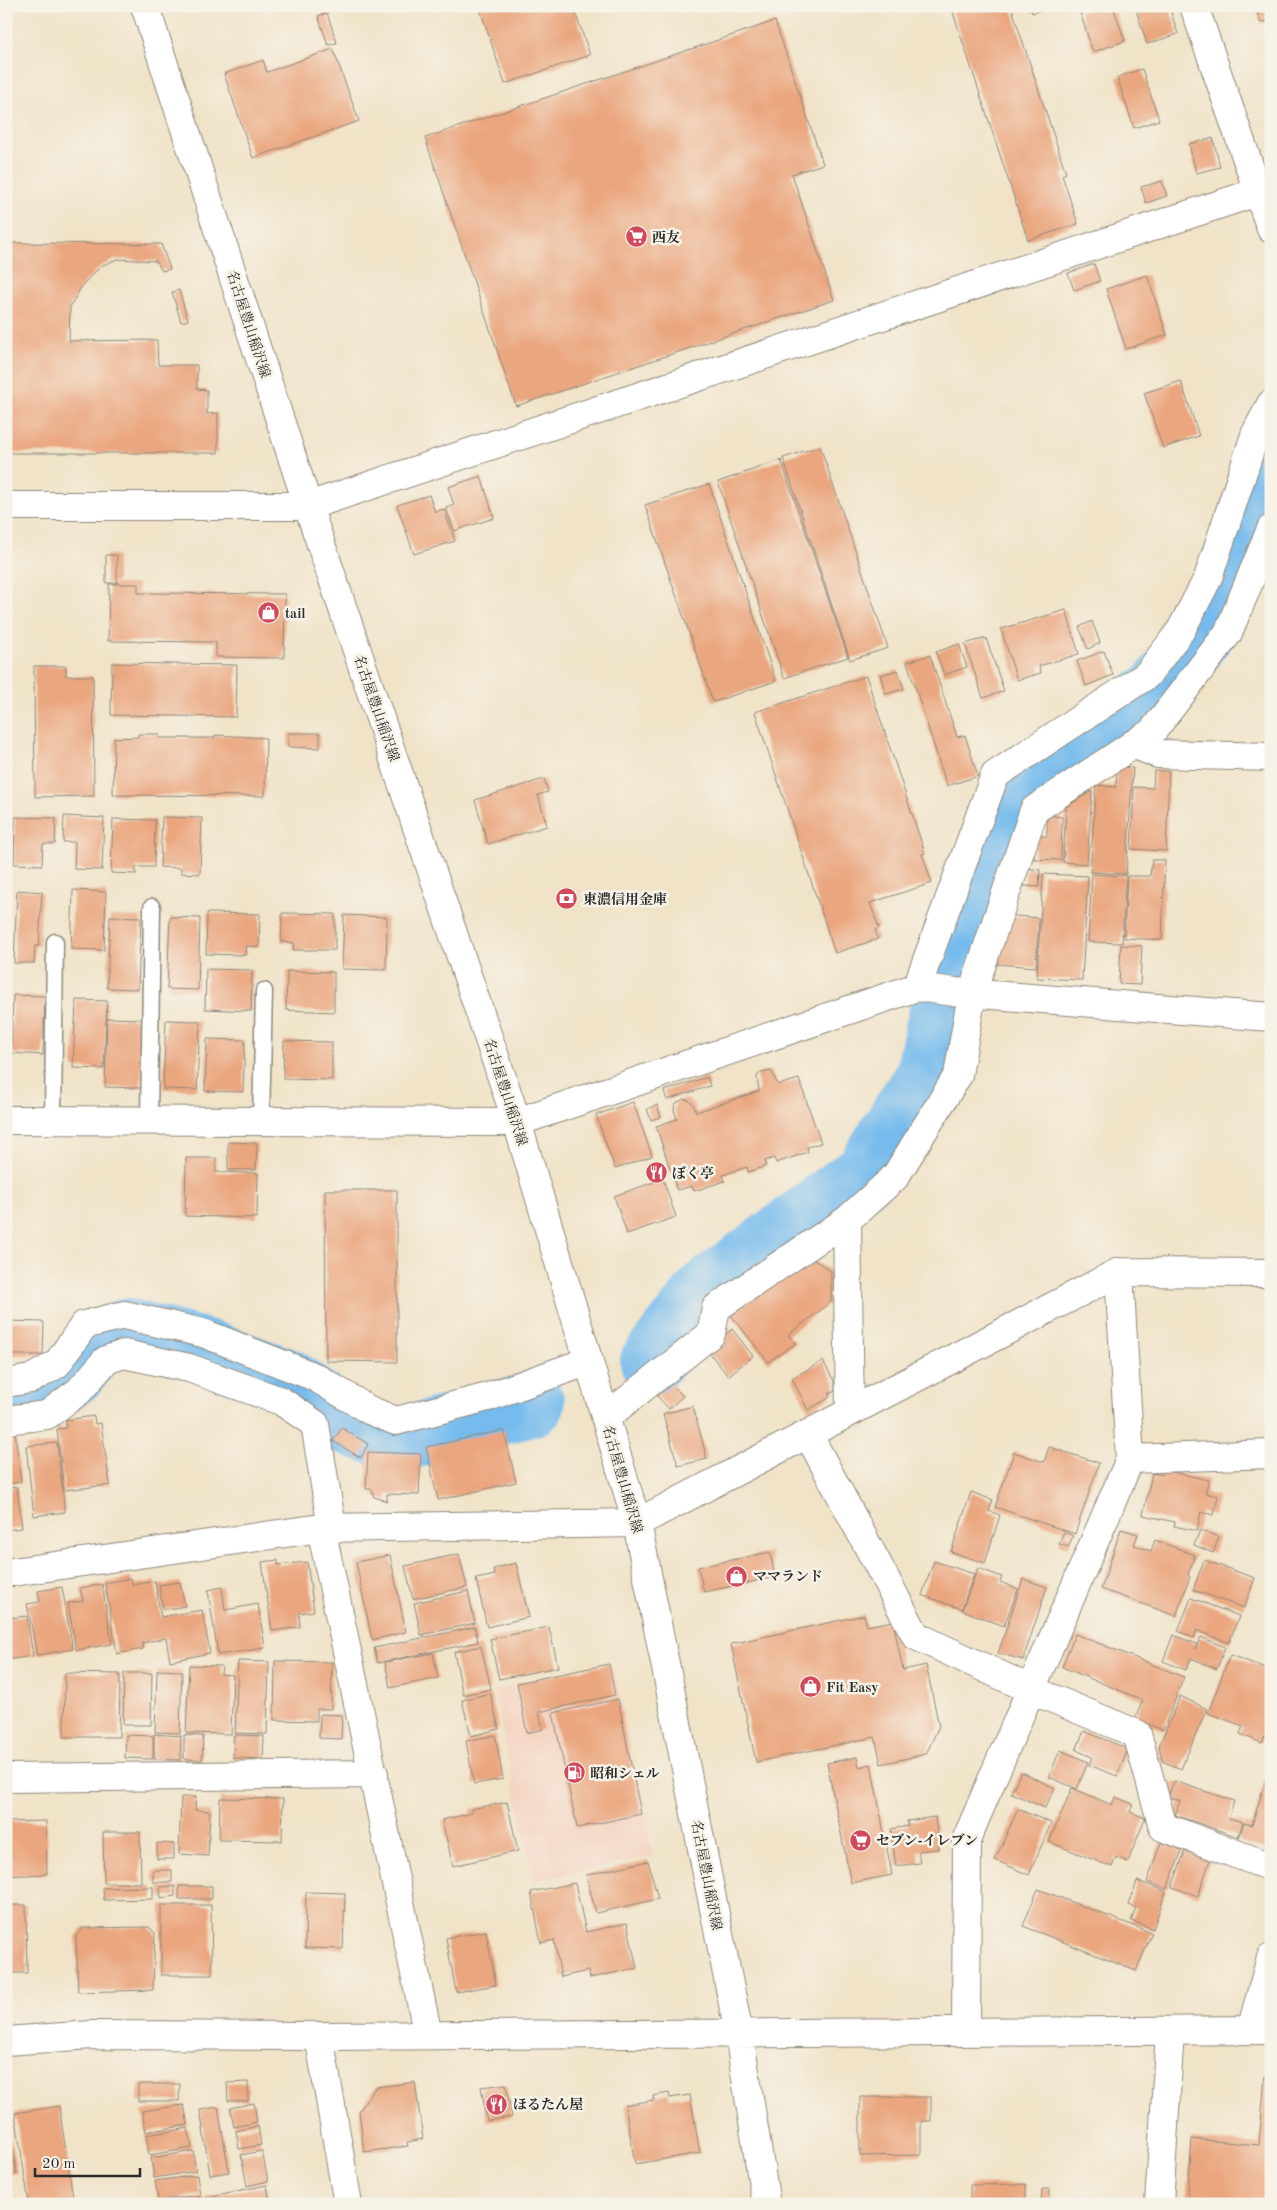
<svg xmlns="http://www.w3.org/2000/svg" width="1277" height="2210" viewBox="0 0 1277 2210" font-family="'Old Standard TT','Noto Serif JP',serif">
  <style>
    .built { fill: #f4d3c1 }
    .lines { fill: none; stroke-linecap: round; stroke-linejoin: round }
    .river { stroke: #76bbed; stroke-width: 64 }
    .building { fill: #eaa67e }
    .lane-casing { stroke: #8e877a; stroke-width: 19 }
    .street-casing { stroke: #8e877a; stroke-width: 30 }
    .secondary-casing { stroke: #8e877a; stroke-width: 30 }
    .lane { stroke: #fff; stroke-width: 16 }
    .street { stroke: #fff; stroke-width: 28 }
    .secondary { stroke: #fff; stroke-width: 28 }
    .labels { text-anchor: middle; stroke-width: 5; stroke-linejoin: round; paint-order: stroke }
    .poi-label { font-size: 14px; font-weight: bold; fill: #2b2b2b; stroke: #f7f3e8; text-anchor: start }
    .street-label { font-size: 14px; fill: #2b2b2b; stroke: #f7f3e8 }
  </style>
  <rect width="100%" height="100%" fill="#f7f3e8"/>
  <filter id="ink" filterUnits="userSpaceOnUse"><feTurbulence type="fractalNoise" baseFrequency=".02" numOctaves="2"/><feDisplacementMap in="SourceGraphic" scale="10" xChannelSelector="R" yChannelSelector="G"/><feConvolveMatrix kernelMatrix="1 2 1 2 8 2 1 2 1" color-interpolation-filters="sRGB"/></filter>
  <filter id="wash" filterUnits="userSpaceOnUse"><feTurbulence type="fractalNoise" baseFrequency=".0096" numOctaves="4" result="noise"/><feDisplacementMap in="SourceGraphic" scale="20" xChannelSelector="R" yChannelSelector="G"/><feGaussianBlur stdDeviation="1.12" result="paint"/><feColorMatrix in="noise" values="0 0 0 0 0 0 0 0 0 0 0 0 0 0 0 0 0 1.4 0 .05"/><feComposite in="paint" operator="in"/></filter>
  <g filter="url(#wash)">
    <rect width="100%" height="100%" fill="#f0e3c8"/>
    <path class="built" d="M613,1666L653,1856L534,1881L494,1690Z"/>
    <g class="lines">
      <path class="river" d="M652,1361L708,1290L867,1172L927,1075L937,1028L959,942L1012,795L1159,690L1209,624L1245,533L1271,457
        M6,1403L38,1398L74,1373L94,1346L126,1330L206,1351L287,1380L347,1423L397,1441L533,1404"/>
    </g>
    <g id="blocks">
      <path class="building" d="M479,6H573L590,55L505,84Z
        M951,6H1011L1066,173L1062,175L1078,224L1028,240Z
        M1030,6H1051V7L1032,13Z
        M1099,6H1113L1125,41L1093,52L1080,12Z
        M1135,6H1169L1178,34L1147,44Z
        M1255,6H1271V20L1261,23Z
        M327,13L337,43L328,45L318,16Z
        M775,21L823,164L792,174L834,300L516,406L425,138Z
        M333,49L359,121L253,158L224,74L263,60L267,72Z
        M1142,69L1159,120L1134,128L1117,77Z
        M1213,138L1220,167L1196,173L1189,144Z
        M1162,181L1167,196L1146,203L1141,187Z
        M6,243L161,244L170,269L162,271L156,261L117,259L101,266L83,284L70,307L69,341L157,340L158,365H197V389L207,390V414L218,413V453H6Z
        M1094,264L1100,281L1074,290L1068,273Z
        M1147,275L1167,335L1126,349L1106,289Z
        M179,290L188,320L181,322L172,292Z
        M1181,381L1199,436L1163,448L1144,393Z
        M820,446L888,648L850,660L783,458Z
        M781,460L848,657L784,678L718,482Z
        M481,476L494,518L454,531L446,508L454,505L448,487Z
        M709,484L776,681L713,702L645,505Z
        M429,495L435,512L444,509L455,541L414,554L397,505Z
        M106,555H117V583H106Z
        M109,584H138V593L285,594L284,658L216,657V642L108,641Z
        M1066,610L1079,654L1039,666L1041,673L1017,680L1001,629Z
        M1092,621L1100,643L1088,649L1079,627Z
        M986,638L1004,691L983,698L965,644Z
        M959,644L967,667L944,675L936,652Z
        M1104,651L1113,675L1086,686L1077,661Z
        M930,655L957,737L965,735L978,776L947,786L907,662Z
        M112,663L237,665L236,717L111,715Z
        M34,666H66V676H93L94,796L35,797Z
        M898,670L904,689L886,694L880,675Z
        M866,676L925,853L922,854L932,883L870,903L879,928L875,930L878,939L835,953L755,712Z
        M288,733H320V748L288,747Z
        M138,734H159V738H215V735L266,738L265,796L113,795L114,738L138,737Z
        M1117,767L1133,768L1126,874L1090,872L1096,785L1116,787Z
        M1154,771H1169L1166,851L1131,849L1134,787L1153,788Z
        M544,779L548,792L538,795L547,826L488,844L475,800Z
        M1092,791L1087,864L1063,862L1066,807Z
        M1047,815L1062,817L1061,860L1034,859L1035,836H1047Z
        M64,816L104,818L102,870L74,869L75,842H63Z
        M15,817L56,818L55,844H43L42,865L14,864Z
        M162,817L202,818L200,874L181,873V868L160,867Z
        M113,819L155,820L154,867H136V874L111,873Z
        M1152,860H1165L1162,940L1124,938L1127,876H1150Z
        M1026,868L1040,870L1039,887L1024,886Z
        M1043,874L1088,876L1082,980L1037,978Z
        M1092,874L1126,876L1122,943L1088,942Z
        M17,890L42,892L39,946H35L34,963H14Z
        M73,890L106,892L104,950L71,949Z
        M207,913L260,914L259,947L245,946L246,955L206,954Z
        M282,913L335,914V950H293L294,943L281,942Z
        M344,915L387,917L386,970L342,969Z
        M1005,915L1039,918L1036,967L995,964Z
        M110,916L141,917L138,989L107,988Z
        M170,917L200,918L198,990L167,989Z
        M1121,945L1142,946L1140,985L1119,984Z
        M206,969L252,970L251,1011L205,1009Z
        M287,971L334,972V1012L286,1010Z
        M13,995L45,996L43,1055L11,1053Z
        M76,1000L107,1001L104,1069L73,1068Z
        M107,1018L143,1019L141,1088L105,1087Z
        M166,1020L200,1021L197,1090L163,1089Z
        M207,1039L245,1040L243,1092L205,1091Z
        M284,1041L332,1042V1080L283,1079Z
        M771,1071L778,1085L799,1079L821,1143L807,1147L808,1152L776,1163L774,1158L765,1161L766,1166L748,1172L747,1167L723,1175L725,1181L694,1191L692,1186L677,1190L656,1126L677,1119L674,1110L675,1104L684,1099L689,1100L693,1104L696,1112L759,1091L757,1077L760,1072Z
        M707,1077L710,1086L667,1100L664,1091Z
        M633,1102L652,1156L615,1169L596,1115Z
        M657,1105L661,1117L651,1120L647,1109Z
        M228,1142L257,1143L256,1170H228Z
        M186,1158H216V1172L258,1173L257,1218L185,1216Z
        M663,1179L676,1217L627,1234L614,1196Z
        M325,1190H397V1362L326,1361Z
        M808,1256L831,1271V1302L788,1335L796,1343L768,1362L731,1315Z
        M6,1321L44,1322L43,1355H6Z
        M732,1329L753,1356L728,1376L707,1350Z
        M823,1361L835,1383V1391L829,1394V1398L808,1410L792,1378Z
        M671,1384L683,1396L669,1409L657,1396Z
        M693,1406L707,1459L678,1466L663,1414Z
        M94,1416L95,1424L101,1423L110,1485L64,1490L57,1429L66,1428L65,1420Z
        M342,1428L368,1444L361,1458L333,1441Z
        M504,1430L516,1482L438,1500L426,1447Z
        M15,1431L21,1482L6,1484V1432Z
        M57,1443L65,1512L34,1516L26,1446Z
        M1049,1447L1099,1463L1075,1534L995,1507L1014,1452L1044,1462Z
        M368,1452L421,1454L419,1495L387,1494V1501L374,1497L372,1489H366Z
        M1163,1470L1209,1480L1205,1493L1218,1496L1214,1515L1201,1512L1197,1531L1174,1526L1175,1522L1143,1515L1152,1473L1162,1475Z
        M17,1487L22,1528L6,1530V1488Z
        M971,1492L993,1500L989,1511L1000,1515L985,1563L951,1552Z
        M1121,1529L1138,1534L1134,1545L1151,1551L1155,1540L1195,1555L1188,1575L1190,1577L1176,1616L1101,1589Z
        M1200,1530L1219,1537L1213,1553L1194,1545Z
        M1064,1532L1073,1536L1068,1547L1059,1544Z
        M770,1552L775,1577L704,1592L698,1567Z
        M459,1554L467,1587L413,1599L405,1566Z
        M390,1555L406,1632L372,1640L356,1562Z
        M278,1560V1565L307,1562L314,1611L299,1613L300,1627L272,1631L262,1562Z
        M1204,1560L1255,1578L1244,1608L1193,1590Z
        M934,1561L974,1574L962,1609L922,1595Z
        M516,1563L529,1617L487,1627L476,1579L495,1575L493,1569Z
        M978,1568L1002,1577L1000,1582L1018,1589L1004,1626L962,1610Z
        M131,1578L132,1585L155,1581L161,1617L202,1610L210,1653L170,1661L166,1638L142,1643L143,1649L117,1654L105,1583Z
        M1023,1579L1047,1587L1023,1660L998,1653Z
        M180,1582L185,1606L163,1610L159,1585Z
        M102,1584L112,1644L76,1650L68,1603L83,1601L80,1588Z
        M62,1587L73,1649L37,1655L27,1604L40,1602L38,1591Z
        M222,1587L225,1610L258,1604L265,1648L218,1655L208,1590Z
        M468,1591L475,1623L421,1635L414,1603Z
        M1191,1598L1239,1616L1229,1643L1197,1630L1194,1638L1178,1631Z
        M10,1603L11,1618L27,1616L33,1656L6,1660V1604Z
        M864,1615L867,1626L893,1621L903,1670L926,1665L939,1726L926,1754L881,1764L875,1737L756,1762L731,1644Z
        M475,1627L478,1642L378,1663L374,1648Z
        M549,1627L558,1667L499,1679L490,1639Z
        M1075,1634L1184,1677L1163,1730L1135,1719L1143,1700L1062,1667Z
        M1173,1635L1197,1644L1195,1649L1201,1637L1225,1647L1217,1669L1191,1658L1186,1670L1163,1661Z
        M481,1646L491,1689L463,1695L454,1652Z
        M433,1653L438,1678L390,1688L385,1662Z
        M1230,1655L1271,1670V1738L1265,1735L1262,1743L1240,1734L1243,1726L1208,1713Z
        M238,1661L269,1662L267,1734L235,1733Z
        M275,1661L332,1662L331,1709H317V1721L274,1720Z
        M609,1664L615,1695L539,1712L543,1729L527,1733L517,1683Z
        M189,1665L222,1666L221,1674L233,1675L231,1734L186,1733Z
        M157,1670L182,1671L180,1733L155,1732Z
        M65,1673L120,1674L119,1737H64Z
        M124,1673H152L151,1725H123Z
        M6,1687H10L9,1733H6Z
        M490,1693L499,1729L471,1736L462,1700Z
        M1180,1696L1207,1709L1181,1769L1162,1761L1159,1746Z
        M618,1699L641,1814L577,1828L553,1713Z
        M320,1714L342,1715L341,1739L319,1738Z
        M1084,1731L1128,1749L1117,1776L1089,1765L1092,1757L1076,1750Z
        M154,1734L181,1736L180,1760L154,1759Z
        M126,1735L153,1736V1759L125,1758Z
        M184,1735L203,1736L202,1760L184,1759Z
        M234,1735L264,1736L263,1759L233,1758Z
        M495,1735L503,1779L474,1784L466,1741Z
        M1060,1750L1088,1762L1077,1789L1049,1777Z
        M857,1757L859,1767L871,1764L892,1875L851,1883L827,1763Z
        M1270,1766L1271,1841L1268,1850L1238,1841L1244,1823L1252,1825Z
        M1021,1772L1055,1788L1045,1808L1011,1793Z
        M1174,1781L1234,1801L1229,1818L1243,1822L1238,1837L1175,1815L1180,1801L1168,1797Z
        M1072,1788L1112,1805L1115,1797L1133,1804L1130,1812L1145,1818L1128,1862L1116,1857L1112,1867L1049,1842Z
        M181,1797H196L195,1810L210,1811L208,1856L179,1854Z
        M220,1798L283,1799L282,1841L219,1840Z
        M507,1802L518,1851L453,1866L442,1820L472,1813L471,1809Z
        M1018,1809L1051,1823L1029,1875L995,1860Z
        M935,1817L939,1849L918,1851L920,1863L896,1866L891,1829L908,1826L907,1821Z
        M46,1821L47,1874L6,1876V1822Z
        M103,1832H140L141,1883H104Z
        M1161,1842L1182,1850L1167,1889L1147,1882Z
        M157,1843L174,1844V1859H157Z
        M1185,1851L1210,1860L1198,1896L1172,1887Z
        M648,1861L658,1899L596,1913L586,1875Z
        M153,1870H172V1882H153Z
        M1137,1881L1166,1891L1153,1929L1131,1921L1136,1908L1129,1905Z
        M575,1883L586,1932L627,1923L637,1968L590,1978L588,1971L561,1977L554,1940L541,1943L531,1892Z
        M175,1886V1896L161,1898L160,1887Z
        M179,1886H212V1899H179Z
        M153,1887V1899L104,1900L103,1888Z
        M1038,1889L1152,1933L1136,1971L1023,1926Z
        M306,1892L345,1893L343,1949L305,1948Z
        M9,1905H26L27,1973H6V1910H8Z
        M161,1905H211L212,1975H161Z
        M149,1927L155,1933L153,1990L78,1992L76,1936L83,1928Z
        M486,1931L496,1985L456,1992L446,1938Z
        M1265,2076L1271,2077V2204H1187L1192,2139L1259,2145Z
        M248,2082V2101H228L227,2083Z
        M415,2082L423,2139L407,2142L408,2146L364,2152L359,2111L376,2087Z
        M138,2084H180L179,2101H138Z
        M506,2084L512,2117L487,2121L481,2087Z
        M669,2093L670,2098L690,2095L700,2153L635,2164L625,2105L654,2100L653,2096Z
        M860,2097H931V2121H921V2155L860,2156Z
        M254,2103L257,2122L234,2127L230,2108Z
        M184,2105L188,2125L146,2132L142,2111Z
        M59,2106L74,2204H29L15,2113Z
        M218,2107L229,2172L210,2175L200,2110Z
        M6,2117L17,2173L6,2175Z
        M258,2126L261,2145L239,2149L236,2131Z
        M188,2128L192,2148L149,2155L146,2135Z
        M193,2151L196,2171L154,2178L151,2158Z
        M262,2151L268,2181L247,2186L241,2155Z
        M197,2175L200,2195L158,2201L155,2181Z
        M1026,2184V2204H970V2185Z
        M267,2185L270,2202L260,2204H207L206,2197Z
        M1042,2189H1050V2204H1041Z
        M203,2197L204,2204H171V2203Z"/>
    </g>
  </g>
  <g filter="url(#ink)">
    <use href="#blocks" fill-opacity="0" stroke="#8e877a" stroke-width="1"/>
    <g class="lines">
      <defs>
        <path id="lane" d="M53,1121L55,942
          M149,1121L152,907
          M261,1121L264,991"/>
        <path id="street" d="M1194,6L1271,229
          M6,506H308L1257,192
          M1133,744L1158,754L1271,757
          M917,987L995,775L1147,675L1181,630L1208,578L1255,435L1271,404
          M6,1120L517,1122L917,987L955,992L1271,1017
          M847,1220L850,1412
          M6,1383L31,1379L57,1364L84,1325L124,1315L203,1333L315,1377L369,1410L396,1421L488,1397L589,1361
          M606,1417L711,1334L716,1308L847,1220L895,1177L958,1075L972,993L1034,810L1152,732L1228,633L1271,529
          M6,1420L47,1415L79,1391L106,1360L124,1354L189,1368L281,1401L315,1424L332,1528
          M808,1434L916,1636L1032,1690L1137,1734L1163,1827L1271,1867
          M1130,1459L1271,1454
          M321,1528L428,2035
          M6,1573L321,1528L637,1523L1119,1272L1271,1273
          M6,1778L374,1774
          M966,2030L967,1838L1130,1459L1119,1272
          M1251,2030L1271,1958
          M319,2036L348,2204
          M1159,2204L1170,2032"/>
        <path id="secondary" d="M145,6L308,506L517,1122L637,1523L739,2034L766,2204
          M6,2041L92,2035L319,2036L1271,2030"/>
      </defs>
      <use href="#lane" class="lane-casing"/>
      <use href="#street" class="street-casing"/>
      <use href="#secondary" class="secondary-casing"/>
      <use href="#lane" class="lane"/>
      <use href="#street" class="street"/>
      <use href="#secondary" class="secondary"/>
    </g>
  </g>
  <defs>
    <symbol id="supermarket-disc" viewBox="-11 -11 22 22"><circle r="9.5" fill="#d1495b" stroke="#f7f3e8"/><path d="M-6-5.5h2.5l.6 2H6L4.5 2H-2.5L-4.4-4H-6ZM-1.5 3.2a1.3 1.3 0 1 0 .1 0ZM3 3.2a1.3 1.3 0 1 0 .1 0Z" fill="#fff"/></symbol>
    <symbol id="shop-disc" viewBox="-11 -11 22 22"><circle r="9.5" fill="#d1495b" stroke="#f7f3e8"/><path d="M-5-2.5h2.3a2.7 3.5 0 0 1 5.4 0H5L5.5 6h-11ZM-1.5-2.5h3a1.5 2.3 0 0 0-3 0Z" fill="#fff"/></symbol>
    <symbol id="bank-disc" viewBox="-11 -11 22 22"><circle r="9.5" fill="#d1495b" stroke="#f7f3e8"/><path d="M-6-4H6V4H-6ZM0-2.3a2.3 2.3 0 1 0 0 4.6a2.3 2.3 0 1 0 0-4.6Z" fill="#fff"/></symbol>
    <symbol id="restaurant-disc" viewBox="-11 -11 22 22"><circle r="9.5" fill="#d1495b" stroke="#f7f3e8"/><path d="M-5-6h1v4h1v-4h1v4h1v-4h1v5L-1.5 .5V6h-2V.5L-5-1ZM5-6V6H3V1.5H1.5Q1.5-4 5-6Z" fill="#fff"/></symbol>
    <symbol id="fuel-disc" viewBox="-11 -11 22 22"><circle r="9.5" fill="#d1495b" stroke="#f7f3e8"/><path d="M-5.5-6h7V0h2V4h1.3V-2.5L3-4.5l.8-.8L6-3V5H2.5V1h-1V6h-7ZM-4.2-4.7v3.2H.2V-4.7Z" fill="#fff"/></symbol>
  </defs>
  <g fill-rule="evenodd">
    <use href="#supermarket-disc" x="624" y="224" width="25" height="25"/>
    <use href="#shop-disc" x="256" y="600" width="25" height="25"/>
    <use href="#bank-disc" x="554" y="886" width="25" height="25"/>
    <use href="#restaurant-disc" x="644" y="1160" width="25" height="25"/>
    <use href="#shop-disc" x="724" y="1564" width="25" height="25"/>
    <use href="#shop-disc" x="798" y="1674" width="25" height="25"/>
    <use href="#fuel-disc" x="562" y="1760" width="25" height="25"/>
    <use href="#supermarket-disc" x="848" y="1828" width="25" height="25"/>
    <use href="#restaurant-disc" x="484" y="2092" width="25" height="25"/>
  </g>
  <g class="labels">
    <g class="poi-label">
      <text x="652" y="242">西友</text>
      <text x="285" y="618">tail</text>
      <text x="583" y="904">東濃信用金庫</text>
      <text x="672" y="1178">ぼく亭</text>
      <text x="753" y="1581">ママランド</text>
      <text x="826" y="1692">Fit Easy</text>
      <text x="590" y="1778">昭和シェル</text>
      <text x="876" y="1845">セブン-イレブン</text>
      <text x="513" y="2109">ほるたん屋</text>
    </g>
    <g class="street-label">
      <text transform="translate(249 324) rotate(72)" y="5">名古屋豊山稲沢線</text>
      <text transform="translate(377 708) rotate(71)" y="5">名古屋豊山稲沢線</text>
      <text transform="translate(506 1092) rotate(72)" y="5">名古屋豊山稲沢線</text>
      <text transform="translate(623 1479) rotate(74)" y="5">名古屋豊山稲沢線</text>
      <text transform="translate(707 1875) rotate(79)" y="5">名古屋豊山稲沢線</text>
    </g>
  </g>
  <rect width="1277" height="2210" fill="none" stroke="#f7f3e8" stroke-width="25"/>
  <path d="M35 2168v8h105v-8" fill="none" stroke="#2b2b2b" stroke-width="2.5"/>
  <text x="42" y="2168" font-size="15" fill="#2b2b2b" stroke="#f7f3e8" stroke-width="4" paint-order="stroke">20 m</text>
</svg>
